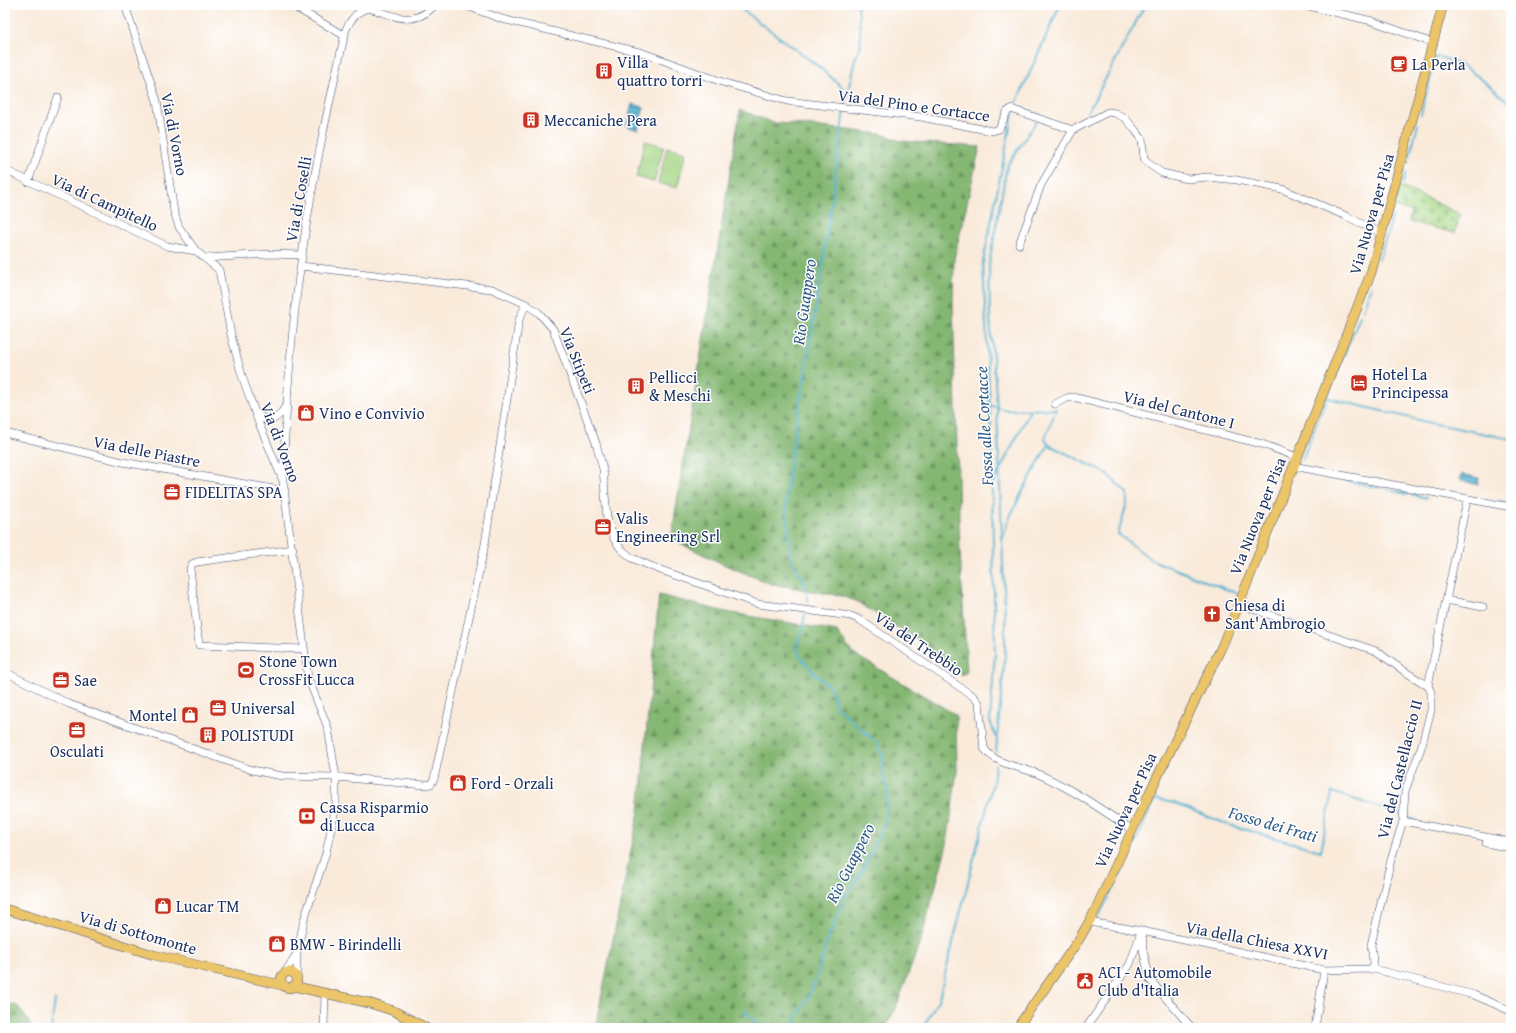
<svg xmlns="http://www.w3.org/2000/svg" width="1516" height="1033" viewBox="0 0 1516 1033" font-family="'Gentium Book Plus',serif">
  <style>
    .grass { fill: #a6d685; stroke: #608272 }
    .forest { fill: url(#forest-firs); stroke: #507368 }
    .cemetery { fill: url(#cemetery-stones); stroke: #608272 }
    .water { fill: url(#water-rules); stroke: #377098 }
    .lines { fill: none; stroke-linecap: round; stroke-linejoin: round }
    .stream { stroke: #53b1d1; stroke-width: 2 }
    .minor-casing { stroke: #3c4b71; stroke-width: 8 }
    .major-casing { stroke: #3c4b71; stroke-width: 10 }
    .minor { stroke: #fff; stroke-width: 7 }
    .major { stroke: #edc569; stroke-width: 9 }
    .labels { text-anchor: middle; stroke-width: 3; stroke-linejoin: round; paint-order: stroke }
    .poi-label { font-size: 16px; fill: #1b2f5e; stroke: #fff; text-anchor: start }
    .street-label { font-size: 16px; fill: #1b2f5e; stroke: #fff }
    .water-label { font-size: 17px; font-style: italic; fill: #2f5c86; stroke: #fff }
  </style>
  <defs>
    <pattern id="forest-firs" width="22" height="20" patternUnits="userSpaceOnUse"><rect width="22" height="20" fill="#84b772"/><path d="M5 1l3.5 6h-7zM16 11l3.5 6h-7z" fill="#6b9561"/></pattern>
    <pattern id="cemetery-stones" width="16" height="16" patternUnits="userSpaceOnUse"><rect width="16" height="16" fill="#a6d685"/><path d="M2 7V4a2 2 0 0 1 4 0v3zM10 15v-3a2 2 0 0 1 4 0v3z" fill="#8eb875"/></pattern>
    <pattern id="water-rules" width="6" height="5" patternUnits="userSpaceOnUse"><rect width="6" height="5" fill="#53b1d1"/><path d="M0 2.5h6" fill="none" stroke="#4490ad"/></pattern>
  </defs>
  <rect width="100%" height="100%" fill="#fff"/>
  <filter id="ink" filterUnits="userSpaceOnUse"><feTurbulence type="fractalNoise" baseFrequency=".025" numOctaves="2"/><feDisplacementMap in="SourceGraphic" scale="8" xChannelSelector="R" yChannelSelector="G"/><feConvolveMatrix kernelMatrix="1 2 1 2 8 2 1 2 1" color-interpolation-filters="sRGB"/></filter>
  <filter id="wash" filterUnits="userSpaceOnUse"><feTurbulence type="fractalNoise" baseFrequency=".012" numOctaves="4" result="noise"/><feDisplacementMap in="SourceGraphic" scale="16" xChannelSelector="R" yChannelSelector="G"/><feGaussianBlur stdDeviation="0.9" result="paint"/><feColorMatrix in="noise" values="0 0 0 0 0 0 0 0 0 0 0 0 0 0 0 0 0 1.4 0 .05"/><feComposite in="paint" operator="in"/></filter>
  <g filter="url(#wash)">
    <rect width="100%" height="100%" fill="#f9eada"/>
    <path class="grass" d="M645,141L664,146L654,182L636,177Z
      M667,147L686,152L677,188L658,183Z"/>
    <path class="forest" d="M740,110L774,123L795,124L882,134L901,141L980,147L954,259L953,301L960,553L967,672L962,675L913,637L856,601L841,596L771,584L725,565L671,539Z
      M659,595L726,612L837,631L852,653L956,715L957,771L947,844L922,937L895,1010L885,1028H595L639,811Z
      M5,1003L18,1006L31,1025H18V1028H5Z"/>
    <path class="cemetery" d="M1400,186L1460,214L1455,233L1409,222L1411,211L1394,207Z"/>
    <path class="water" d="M632,104L644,107L638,130L626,126Z
      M1462,474L1479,478L1478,485L1460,480Z"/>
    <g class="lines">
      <path class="stream" d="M736,5L823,70L843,88L846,94
        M845,105L855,59L861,45L858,5
        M1016,107L1040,115
        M1014,108L1060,5
        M1421,114L1436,57C1463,59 1490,87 1511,104
        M1067,125L1076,124L1084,119L1145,5
        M1408,163L1418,124
        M1403,184L1406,173
        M1379,259L1393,216
        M1363,310L1371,286
        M1328,398L1431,423L1511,439
        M989,405L1007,410L1056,409L1045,439L1049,445L1106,473L1127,493V503L1118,534L1152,560L1236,593
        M1041,457L1049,445
        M1302,460L1360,316
        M1307,472L1380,488
        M992,485L1030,411
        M1387,489L1407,494
        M1411,494L1426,498
        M1498,501L1511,503
        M1003,538L1008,521L1020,496L1042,456
        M807,601C809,581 796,574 791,557C789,547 786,509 786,499C790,447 802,395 810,344C823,266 834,188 844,110
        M997,739L1005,655V616L997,407L990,318L989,264L1007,166L1036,122
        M996,752L997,740L990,721L995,653L991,429L983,263L1013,112
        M1408,818L1415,820
        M1128,858L1155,799L1174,803L1229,825L1321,851L1332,792L1400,814
        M1099,916L1124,867
        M744,1010L761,1028
        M51,1028L55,1000
        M400,1028L401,1025
        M795,1028L794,1023L813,988L829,935L847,893L860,876L886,819L888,791L883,774V757L876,742L836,706L831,688L812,671L800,656L796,647L802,631L805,614
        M923,1028L939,998L993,783L995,765"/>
    </g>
  </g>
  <g filter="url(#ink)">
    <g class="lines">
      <defs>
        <path id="minor" d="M125,5L157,101L174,212L179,227L196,251L219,270L231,335L242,376L258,421L283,481L308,678L328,728L336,777V806L326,853L304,920L297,953V977
          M291,5L345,36
          M464,5L502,19L643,53L725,83L787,101L921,117L992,131L999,129L1007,112L1011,109L1073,130L1108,112L1115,113L1125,118L1136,131L1142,139L1144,158L1149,164L1162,173L1188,179L1207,177L1237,180L1282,189L1346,216L1383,234
          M1304,5L1372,21L1433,43
          M5,170L167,246L196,251
          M28,182L58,97
          M1019,244L1041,185L1073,130
          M206,258L271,254L302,255
          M301,266L492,289L526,304L539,313L553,329L596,443L603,469L607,518L614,539L621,549L632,558L655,568L758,604L851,616L860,620L973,696L979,703L984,748C994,764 1020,767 1036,773C1071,788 1101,809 1132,830
          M1055,404L1067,398L1073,397L1262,444L1297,457
          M255,412L267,421C277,419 280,415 285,407
          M5,433L123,462L285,491
          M1293,466L1511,507
          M283,479C286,404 291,329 302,255C312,179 329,103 346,29C351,19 358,10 369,8C394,16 414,28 435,5
          M293,549L197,562L192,564L190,569L199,645L304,649
          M1446,600L1483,607
          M1238,604L1376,651L1404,671L1428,686L1431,692V710L1421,748L1405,791L1403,821L1391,860L1371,945L1374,969
          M5,672L69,704L252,770L282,776L336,777L425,785L431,784L434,779L485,544L519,320L526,304
          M1428,686L1467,500
          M1403,821L1511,842
          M1486,843L1511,848
          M1089,922L1142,931L1324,970L1374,969L1474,995L1511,1011
          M1142,931L1143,950L1150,980L1192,1028
          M284,974L297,953
          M324,1028L325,994
          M1086,1028L1130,964L1140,935
          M1315,1028L1324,970"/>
        <path id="major" d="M5,909L154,955L285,986
          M281 980a8 8 0 1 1 16 0a8 8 0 1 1-16 0Z
          M293,986L369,1003L394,1011L426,1028
          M1017,1028L1078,941L1092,917L1149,794L1222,646L1371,273L1443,5"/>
      </defs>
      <use href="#minor" class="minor-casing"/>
      <use href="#major" class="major-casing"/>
      <use href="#minor" class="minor"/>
      <use href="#major" class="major"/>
    </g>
  </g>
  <defs>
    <symbol id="cafe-square" viewBox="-11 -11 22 22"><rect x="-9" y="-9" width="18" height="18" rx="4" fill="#c8321e" stroke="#fff"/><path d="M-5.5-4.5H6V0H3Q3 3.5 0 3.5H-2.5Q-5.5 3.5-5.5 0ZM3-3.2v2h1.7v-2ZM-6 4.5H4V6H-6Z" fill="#fff"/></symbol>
    <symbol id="building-square" viewBox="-11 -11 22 22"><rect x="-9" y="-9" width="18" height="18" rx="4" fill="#c8321e" stroke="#fff"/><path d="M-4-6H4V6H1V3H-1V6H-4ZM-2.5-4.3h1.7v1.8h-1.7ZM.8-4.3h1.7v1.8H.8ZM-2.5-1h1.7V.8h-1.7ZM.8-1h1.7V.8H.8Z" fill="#fff"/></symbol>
    <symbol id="hotel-square" viewBox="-11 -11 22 22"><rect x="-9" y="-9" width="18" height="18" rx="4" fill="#c8321e" stroke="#fff"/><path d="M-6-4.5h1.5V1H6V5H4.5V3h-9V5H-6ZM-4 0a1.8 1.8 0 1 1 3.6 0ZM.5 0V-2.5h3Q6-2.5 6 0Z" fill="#fff"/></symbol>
    <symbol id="shop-square" viewBox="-11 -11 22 22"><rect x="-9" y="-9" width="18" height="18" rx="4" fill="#c8321e" stroke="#fff"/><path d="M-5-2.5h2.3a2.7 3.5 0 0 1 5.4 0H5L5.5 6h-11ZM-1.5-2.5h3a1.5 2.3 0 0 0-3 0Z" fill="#fff"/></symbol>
    <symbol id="office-square" viewBox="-11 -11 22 22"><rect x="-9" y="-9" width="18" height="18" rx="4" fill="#c8321e" stroke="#fff"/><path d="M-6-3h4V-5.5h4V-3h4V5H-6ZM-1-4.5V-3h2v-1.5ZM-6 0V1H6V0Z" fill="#fff"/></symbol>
    <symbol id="church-square" viewBox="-11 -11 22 22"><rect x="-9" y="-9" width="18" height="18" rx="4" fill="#c8321e" stroke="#fff"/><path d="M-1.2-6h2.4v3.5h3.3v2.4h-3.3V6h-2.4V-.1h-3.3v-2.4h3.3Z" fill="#fff"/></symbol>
    <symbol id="stadium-square" viewBox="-11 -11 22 22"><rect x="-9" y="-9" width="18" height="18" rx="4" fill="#c8321e" stroke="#fff"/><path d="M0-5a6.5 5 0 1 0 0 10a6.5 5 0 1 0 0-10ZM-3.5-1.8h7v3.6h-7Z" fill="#fff"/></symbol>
    <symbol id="bank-square" viewBox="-11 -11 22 22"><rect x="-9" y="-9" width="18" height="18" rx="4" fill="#c8321e" stroke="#fff"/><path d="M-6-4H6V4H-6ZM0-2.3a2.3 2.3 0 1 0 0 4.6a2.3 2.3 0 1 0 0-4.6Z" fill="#fff"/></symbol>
    <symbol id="civic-square" viewBox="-11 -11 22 22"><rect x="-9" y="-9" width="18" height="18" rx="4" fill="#c8321e" stroke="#fff"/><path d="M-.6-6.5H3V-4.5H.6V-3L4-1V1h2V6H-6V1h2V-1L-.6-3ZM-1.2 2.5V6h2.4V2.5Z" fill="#fff"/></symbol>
  </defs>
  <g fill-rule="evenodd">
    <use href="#cafe-square" x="1389" y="54" width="20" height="20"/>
    <use href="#building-square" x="594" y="61" width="20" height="20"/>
    <use href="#building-square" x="521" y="110" width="20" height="20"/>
    <use href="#hotel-square" x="1349" y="373" width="20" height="20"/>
    <use href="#building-square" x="626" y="376" width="20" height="20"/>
    <use href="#shop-square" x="296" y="403" width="20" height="20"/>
    <use href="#office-square" x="162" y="482" width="20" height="20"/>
    <use href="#office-square" x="593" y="517" width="20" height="20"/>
    <use href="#church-square" x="1202" y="604" width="20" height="20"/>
    <use href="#stadium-square" x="236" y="660" width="20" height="20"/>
    <use href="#office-square" x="51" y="670" width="20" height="20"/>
    <use href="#office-square" x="208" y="698" width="20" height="20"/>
    <use href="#shop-square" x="180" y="705" width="20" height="20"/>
    <use href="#office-square" x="67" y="720" width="20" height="20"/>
    <use href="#building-square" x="198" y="725" width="20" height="20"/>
    <use href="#shop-square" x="448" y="773" width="20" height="20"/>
    <use href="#bank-square" x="297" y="806" width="20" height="20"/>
    <use href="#shop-square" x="153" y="896" width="20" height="20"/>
    <use href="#shop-square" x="267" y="934" width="20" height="20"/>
    <use href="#civic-square" x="1075" y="971" width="20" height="20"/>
  </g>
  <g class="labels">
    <g class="poi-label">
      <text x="617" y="68">Villa<tspan x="617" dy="18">quattro torri</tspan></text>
      <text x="1412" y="70">La Perla</text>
      <text x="544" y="126">Meccaniche Pera</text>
      <text x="1372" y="380">Hotel La<tspan x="1372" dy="18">Principessa</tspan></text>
      <text x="649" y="383">Pellicci<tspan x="649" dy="18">&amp; Meschi</tspan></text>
      <text x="319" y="419">Vino e Convivio</text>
      <text x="185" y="498">FIDELITAS SPA</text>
      <text x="616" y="524">Valis<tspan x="616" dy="18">Engineering Srl</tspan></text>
      <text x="1225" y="611">Chiesa di<tspan x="1225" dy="18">Sant'Ambrogio</tspan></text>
      <text x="259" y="667">Stone Town<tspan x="259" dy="18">CrossFit Lucca</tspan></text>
      <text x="74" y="686">Sae</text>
      <text x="231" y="714">Universal</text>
      <text x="177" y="721" text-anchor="end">Montel</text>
      <text x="221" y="741">POLISTUDI</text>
      <text x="77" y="757" text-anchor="middle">Osculati</text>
      <text x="471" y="789">Ford - Orzali</text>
      <text x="320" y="813">Cassa Risparmio<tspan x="320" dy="18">di Lucca</tspan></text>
      <text x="176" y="912">Lucar TM</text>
      <text x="290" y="950">BMW - Birindelli</text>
      <text x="1098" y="978">ACI - Automobile<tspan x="1098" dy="18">Club d'Italia</tspan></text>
    </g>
    <g class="street-label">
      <text transform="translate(914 105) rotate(8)" y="6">Via del Pino e Cortacce</text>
      <text transform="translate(175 134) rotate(79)" y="6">Via di Vorno</text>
      <text transform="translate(298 199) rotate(-80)" y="6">Via di Coselli</text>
      <text transform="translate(105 202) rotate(25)" y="6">Via di Campitello</text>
      <text transform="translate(1371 214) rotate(-74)" y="6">Via Nuova per Pisa</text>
      <text transform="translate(578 360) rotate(68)" y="6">Via Stipeti</text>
      <text transform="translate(1179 409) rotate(14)" y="6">Via del Cantone I</text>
      <text transform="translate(281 442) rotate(69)" y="6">Via di Vorno</text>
      <text transform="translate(147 451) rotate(11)" y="6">Via delle Piastre</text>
      <text transform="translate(1257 516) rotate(-68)" y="6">Via Nuova per Pisa</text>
      <text transform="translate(919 643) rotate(34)" y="6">Via del Trebbio</text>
      <text transform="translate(1399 769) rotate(-76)" y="6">Via del Castellaccio II</text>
      <text transform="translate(1125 810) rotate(-65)" y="6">Via Nuova per Pisa</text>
      <text transform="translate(138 932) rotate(16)" y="6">Via di Sottomonte</text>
      <text transform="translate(1257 940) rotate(11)" y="6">Via della Chiesa XXVI</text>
    </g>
    <g class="water-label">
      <text transform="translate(804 302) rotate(-82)" y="6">Rio Guappero</text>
      <text transform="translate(984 426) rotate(-93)" y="6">Fossa alle Cortacce</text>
      <text transform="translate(1273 824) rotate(16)" y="6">Fosso dei Frati</text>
      <text transform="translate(850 863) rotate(-63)" y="6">Rio Guappero</text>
    </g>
  </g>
  <rect width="1516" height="1033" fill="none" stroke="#fff" stroke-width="20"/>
</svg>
